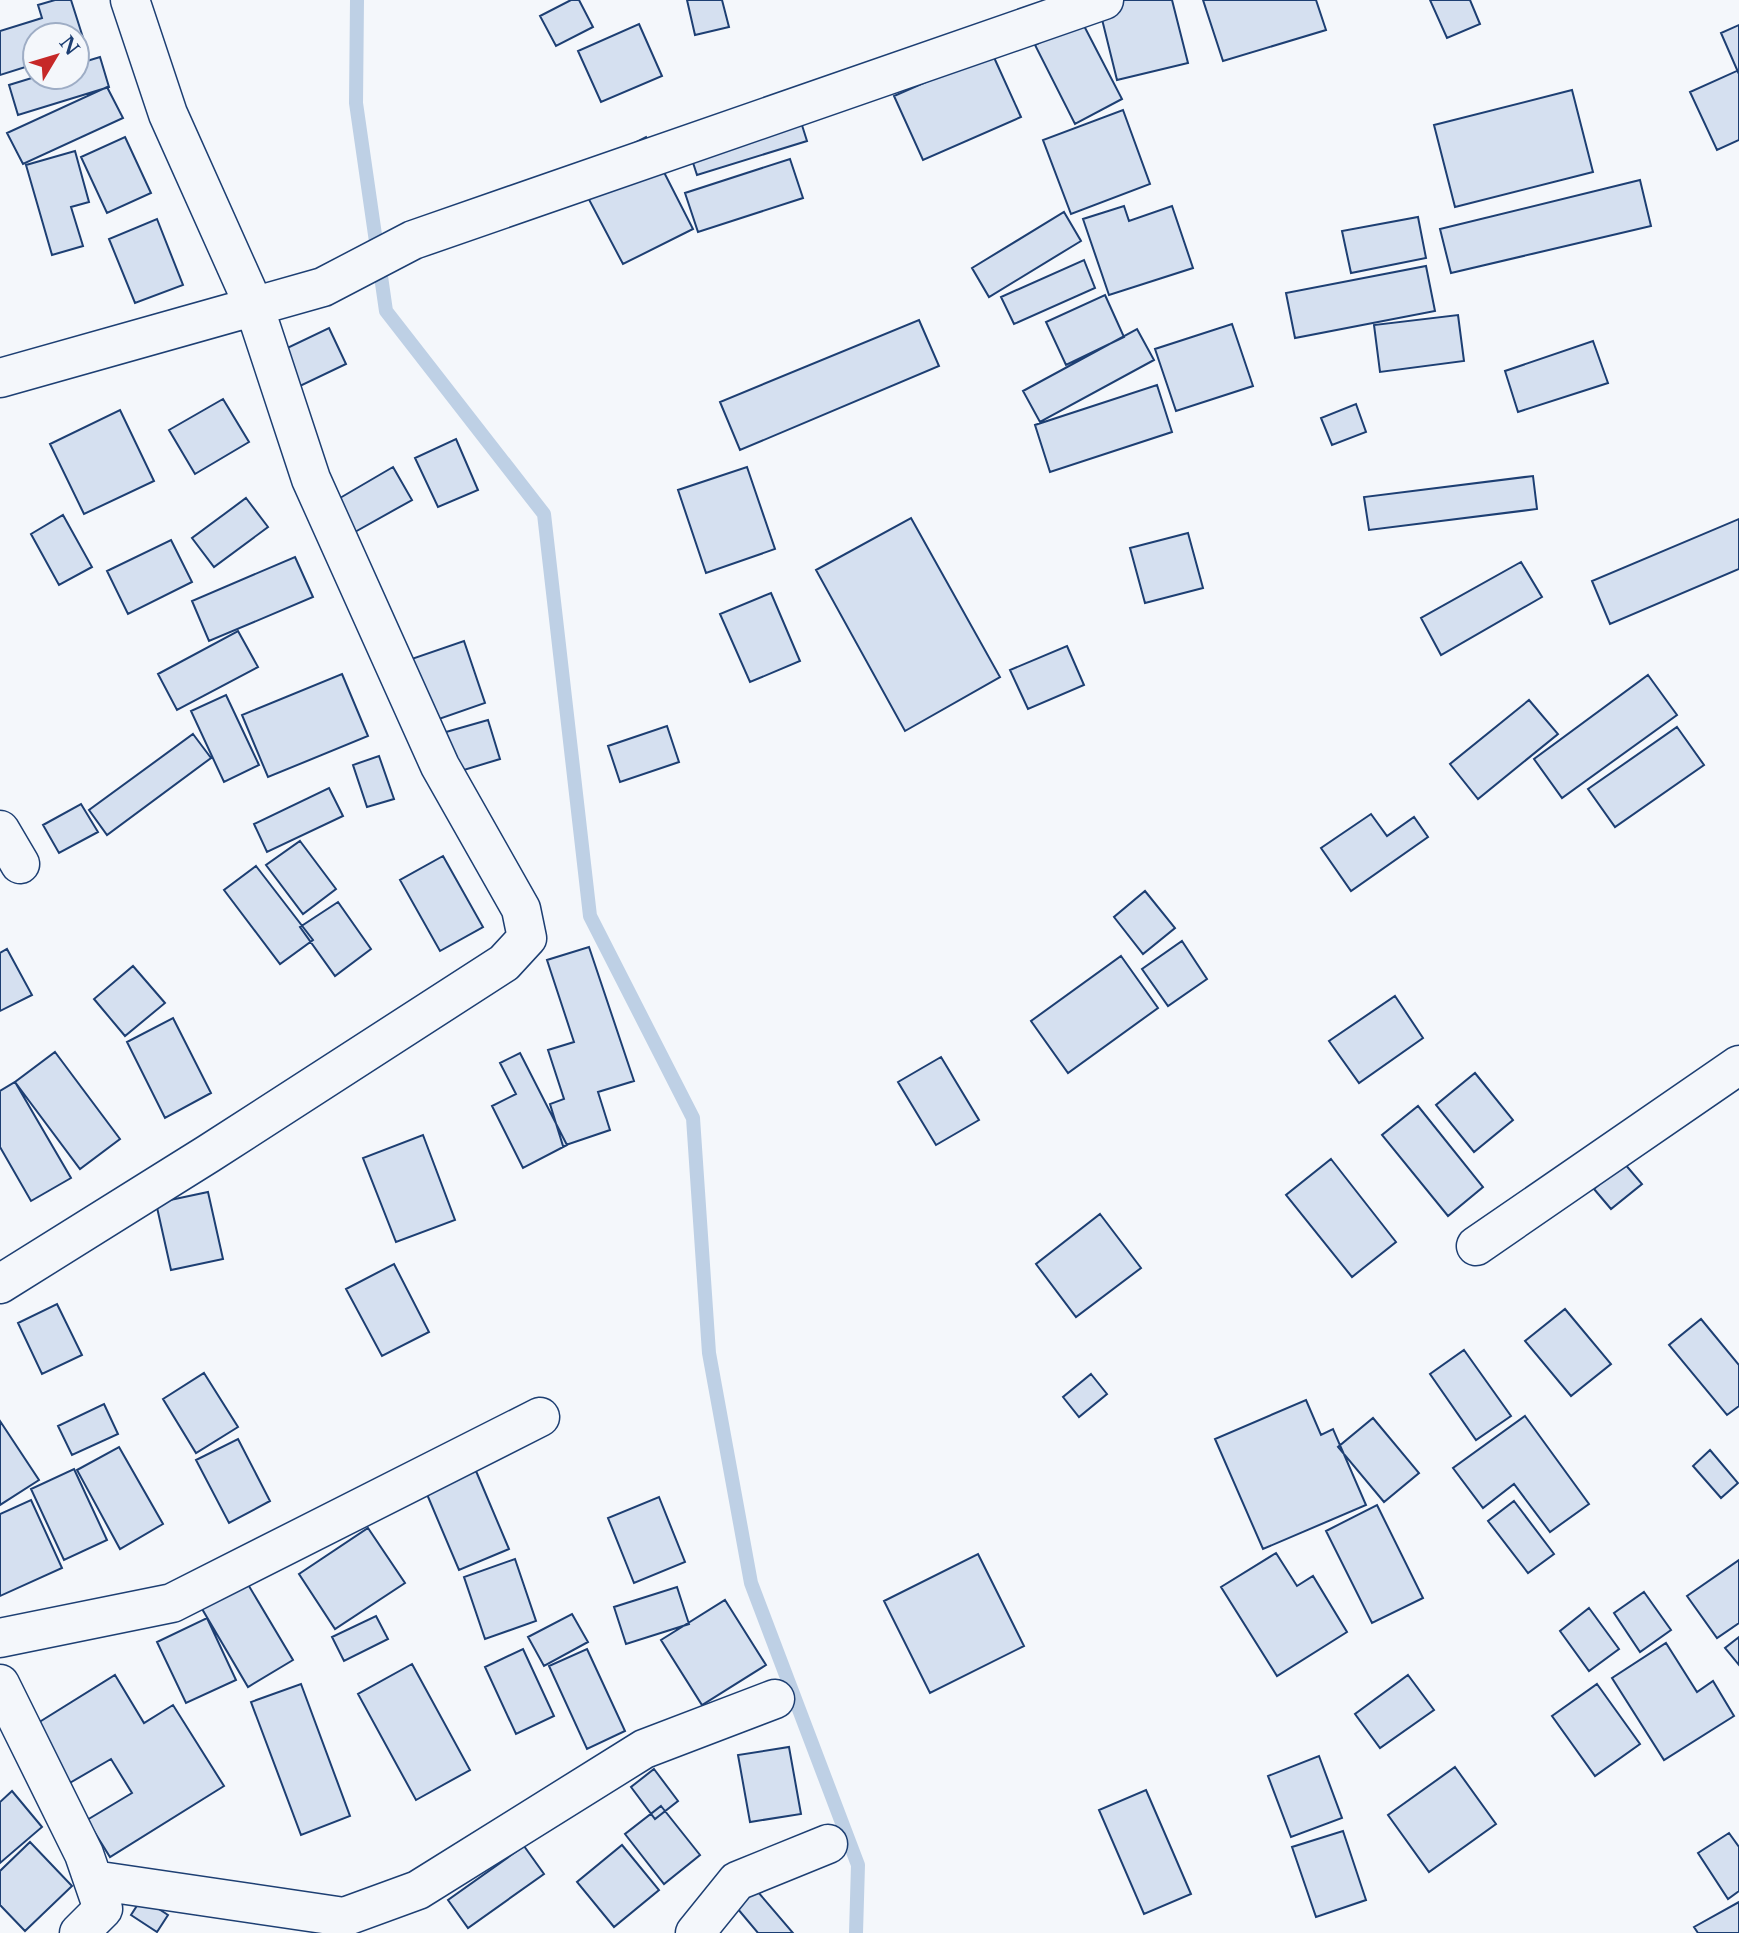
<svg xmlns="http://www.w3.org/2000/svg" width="1739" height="1933" viewBox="0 0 1739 1933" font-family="'Libre Baskerville',serif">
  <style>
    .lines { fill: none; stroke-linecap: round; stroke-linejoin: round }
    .stream { stroke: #bed0e5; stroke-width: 14 }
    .building { fill: #d5e0f0; stroke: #1d3f73; stroke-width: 2 }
    .minor-casing { stroke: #1d3f73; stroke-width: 41 }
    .minor { stroke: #f4f7fb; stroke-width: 38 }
  </style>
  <rect width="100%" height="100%" fill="#f4f7fb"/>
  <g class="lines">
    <path class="stream" d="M357,0L356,103L386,311L544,514L590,916L693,1118L709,1353L751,1583L858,1865L856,1933"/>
  </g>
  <path class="building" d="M55,0H71L86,47L77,50V35H35V64L0,75V31L42,18L38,5Z
    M571,0H579L593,27L556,46L540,16Z
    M687,0H722L729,27L695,35Z
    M687,0H722L729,27L695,35Z
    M1109,0H1172L1188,63L1117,80L1098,3Z
    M1109,0H1172L1188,63L1117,80L1098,3Z
    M1203,0H1316L1326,30L1223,61Z
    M1430,0H1470L1480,24L1447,38Z
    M1430,0H1470L1480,24L1447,38Z
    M1081,20L1122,99L1075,124L1035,45Z
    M639,24L662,76L601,102L578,51Z
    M639,24L662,76L601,102L578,51Z
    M1739,25V71L1738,72L1721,33Z
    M1739,25V71L1738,72L1721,33Z
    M992,53L1021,117L923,160L894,96Z
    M992,53L1021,117L923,160L894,96Z
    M100,57L109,87L18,115L9,85L35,77H77V64Z
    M1739,70V140L1717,150L1690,92Z
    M107,87L123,118L23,164L7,133Z
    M107,87L123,118L23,164L7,133Z
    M1572,90L1593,172L1455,207L1434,125Z
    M795,103L807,141L697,175L685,138Z
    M1123,110L1150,184L1071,214L1043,140Z
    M125,137L151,193L107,213L81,157Z
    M646,137L693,229L623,264L575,173Z
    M75,151L89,202L71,207L83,246L52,255L26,165Z
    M790,159L803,198L698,232L685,193Z
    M1640,180L1651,226L1451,273L1440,229Z
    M1640,180L1651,226L1451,273L1440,229Z
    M1124,206L1129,221L1172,206L1193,268L1109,295L1083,219Z
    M1064,212L1081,241L989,297L972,268Z
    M1418,217L1426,258L1351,273L1342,231Z
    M157,219L183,285L135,303L109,239Z
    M1084,260L1095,288L1014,324L1001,297Z
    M1426,266L1435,311L1295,338L1286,293Z
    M1426,266L1435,311L1295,338L1286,293Z
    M1105,295L1124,337L1066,365L1046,322Z
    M1105,295L1124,337L1066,365L1046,322Z
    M1458,315L1464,361L1380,372L1374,325Z
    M919,320L939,366L740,450L720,402Z
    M1232,324L1253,386L1176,411L1155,349Z
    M329,328L346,364L277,397L260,361Z
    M1137,329L1154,360L1040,422L1023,391Z
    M1593,341L1608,383L1518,412L1505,371Z
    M1593,341L1608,383L1518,412L1505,371Z
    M1157,385L1172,432L1050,472L1035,425Z
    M223,399L249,442L195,474L169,430Z
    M223,399L249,442L195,474L169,430Z
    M1356,404L1366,432L1332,445L1321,418Z
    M120,410L154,481L84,514L50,444Z
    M120,410L154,481L84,514L50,444Z
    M456,439L478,490L438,507L415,458Z
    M456,439L478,490L438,507L415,458Z
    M393,467L412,500L346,537L328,505Z
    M747,467L775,549L706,573L678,490Z
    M747,467L775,549L706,573L678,490Z
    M1533,476L1537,509L1369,530L1364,497Z
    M246,498L268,527L214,567L192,538Z
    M63,515L92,567L59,585L31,534Z
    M911,518L1000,677L905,731L816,570Z
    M1739,519V569L1610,624L1592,581Z
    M1188,533L1203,588L1145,603L1130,548Z
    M1188,533L1203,588L1145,603L1130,548Z
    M171,540L192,582L128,614L107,571Z
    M295,557L313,597L209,641L192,601Z
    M1521,562L1542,597L1441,655L1421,618Z
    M771,593L800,661L750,682L720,614Z
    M238,631L258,667L177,710L158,674Z
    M238,631L258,667L177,710L158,674Z
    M464,641L485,703L416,727L394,665Z
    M464,641L485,703L416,727L394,665Z
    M1067,646L1084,685L1028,709L1010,670Z
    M342,674L368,736L268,777L242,715Z
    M1648,675L1677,715L1562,798L1534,759Z
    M226,695L259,765L224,782L191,711Z
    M1529,700L1558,734L1478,799L1450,764Z
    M488,720L500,759L444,776L432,736Z
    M488,720L500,759L444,776L432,736Z
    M667,726L679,762L620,782L608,746Z
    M1677,727L1704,765L1615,827L1588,789Z
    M1677,727L1704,765L1615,827L1588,789Z
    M193,734L211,758L107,835L89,810Z
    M379,756L394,799L367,807L353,765Z
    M379,756L394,799L367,807L353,765Z
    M329,788L343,816L267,852L254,824Z
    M329,788L343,816L267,852L254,824Z
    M81,804L98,832L59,853L43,825Z
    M1371,814L1387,836L1414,817L1428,837L1351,891L1321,848Z
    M1371,814L1387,836L1414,817L1428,837L1351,891L1321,848Z
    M300,841L336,889L303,914L266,865Z
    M443,856L483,927L440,951L400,880Z
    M443,856L483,927L440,951L400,880Z
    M256,866L313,940L280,964L224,890Z
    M1145,891L1175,928L1143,954L1114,917Z
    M338,902L371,949L335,976L300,927Z
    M338,902L371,949L335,976L300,927Z
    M1182,941L1207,979L1168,1006L1142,969Z
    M1182,941L1207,979L1168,1006L1142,969Z
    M589,947L634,1081L598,1092L610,1130L563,1146L550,1104L564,1099L548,1050L574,1042L547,960Z
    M7,949L32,995L0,1011V953Z
    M1121,956L1158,1008L1068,1073L1031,1021Z
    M1121,956L1158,1008L1068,1073L1031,1021Z
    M133,966L165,1003L125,1036L94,999Z
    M1395,996L1423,1038L1359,1083L1329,1041Z
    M173,1018L211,1093L165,1118L127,1042Z
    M55,1052L120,1139L80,1169L15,1082Z
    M520,1053L567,1145L523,1168L492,1106L516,1094L500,1063Z
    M941,1057L979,1120L936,1145L898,1082Z
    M1475,1073L1513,1120L1474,1152L1436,1105Z
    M1475,1073L1513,1120L1474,1152L1436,1105Z
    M15,1082L71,1178L31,1201L0,1147V1091Z
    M1418,1106L1483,1187L1448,1216L1382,1135Z
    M1418,1106L1483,1187L1448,1216L1382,1135Z
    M423,1135L455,1220L396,1242L363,1158Z
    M423,1135L455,1220L396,1242L363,1158Z
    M1331,1159L1396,1242L1352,1277L1286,1195Z
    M1331,1159L1396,1242L1352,1277L1286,1195Z
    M1624,1163L1642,1184L1611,1209L1594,1189Z
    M208,1192L223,1259L171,1270L156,1203Z
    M1100,1214L1141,1268L1076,1317L1036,1264Z
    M394,1264L429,1332L382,1356L346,1289Z
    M57,1304L82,1355L42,1374L18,1323Z
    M1565,1309L1611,1364L1571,1396L1525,1341Z
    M1701,1319L1739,1365V1406L1727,1415L1669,1345Z
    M1701,1319L1739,1365V1406L1727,1415L1669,1345Z
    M1464,1350L1511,1416L1476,1440L1430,1374Z
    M204,1373L238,1427L196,1453L163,1399Z
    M1091,1374L1107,1394L1079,1417L1063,1397Z
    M1306,1400L1321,1435L1333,1429L1366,1505L1263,1549L1215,1439Z
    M1306,1400L1321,1435L1333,1429L1366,1505L1263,1549L1215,1439Z
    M104,1404L118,1434L72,1455L58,1426Z
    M104,1404L118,1434L72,1455L58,1426Z
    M1525,1416L1589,1504L1550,1532L1514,1484L1483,1508L1453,1468Z
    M1525,1416L1589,1504L1550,1532L1514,1484L1483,1508L1453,1468Z
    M1373,1418L1419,1473L1384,1502L1338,1447Z
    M1373,1418L1419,1473L1384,1502L1338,1447Z
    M0,1421L39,1480L0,1505Z
    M0,1421L39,1480L0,1505Z
    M238,1439L270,1501L229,1523L196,1460Z
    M238,1439L270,1501L229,1523L196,1460Z
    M119,1447L163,1524L120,1549L77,1470Z
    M1710,1450L1738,1483L1721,1498L1693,1466Z
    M74,1469L107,1540L64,1560L31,1489Z
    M476,1471L509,1549L459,1570L426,1492Z
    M659,1497L685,1562L634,1583L608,1518Z
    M31,1500L62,1568L0,1596V1514Z
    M1514,1501L1554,1554L1528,1573L1488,1521Z
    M1514,1501L1554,1554L1528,1573L1488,1521Z
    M1377,1505L1423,1598L1372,1623L1326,1531Z
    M1377,1505L1423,1598L1372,1623L1326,1531Z
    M368,1528L405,1583L335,1629L299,1574Z
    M368,1528L405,1583L335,1629L299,1574Z
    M1276,1553L1297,1586L1313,1576L1347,1632L1277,1676L1221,1587Z
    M978,1554L1024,1646L930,1693L884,1601Z
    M978,1554L1024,1646L930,1693L884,1601Z
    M515,1559L536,1621L485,1639L464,1577Z
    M1739,1560V1623L1717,1638L1687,1596Z
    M1739,1560V1623L1717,1638L1687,1596Z
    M243,1576L293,1660L248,1687L198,1602Z
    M243,1576L293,1660L248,1687L198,1602Z
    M677,1587L689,1624L626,1644L614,1607Z
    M1644,1592L1671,1630L1640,1652L1614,1613Z
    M725,1600L766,1665L702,1705L661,1640Z
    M1589,1608L1619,1649L1589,1671L1560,1631Z
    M572,1614L588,1642L544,1666L528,1637Z
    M572,1614L588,1642L544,1666L528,1637Z
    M376,1616L388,1639L344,1661L332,1637Z
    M207,1618L236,1680L186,1703L157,1642Z
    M1739,1637V1665L1725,1648Z
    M1666,1643L1697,1692L1713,1681L1734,1716L1664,1760L1612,1678Z
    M1666,1643L1697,1692L1713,1681L1734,1716L1664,1760L1612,1678Z
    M523,1649L554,1716L516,1734L485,1667Z
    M587,1649L625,1731L587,1749L549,1666Z
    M587,1649L625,1731L587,1749L549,1666Z
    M412,1664L470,1770L416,1800L358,1694Z
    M115,1675L144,1723L173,1705L224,1786L110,1857L87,1820L132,1793L111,1759L68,1784L33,1726Z
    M115,1675L144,1723L173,1705L224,1786L110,1857L87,1820L132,1793L111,1759L68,1784L33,1726Z
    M1408,1675L1434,1710L1380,1748L1355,1714Z
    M301,1684L350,1816L301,1835L251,1702Z
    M301,1684L350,1816L301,1835L251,1702Z
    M1597,1684L1640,1744L1595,1776L1552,1716Z
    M1597,1684L1640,1744L1595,1776L1552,1716Z
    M789,1747L801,1814L750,1822L738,1755Z
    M789,1747L801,1814L750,1822L738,1755Z
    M1319,1756L1342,1818L1291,1837L1268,1776Z
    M1319,1756L1342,1818L1291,1837L1268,1776Z
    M1455,1767L1496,1824L1429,1872L1388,1815Z
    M654,1769L678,1801L655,1819L631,1787Z
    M654,1769L678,1801L655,1819L631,1787Z
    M1146,1790L1191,1894L1144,1914L1099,1810Z
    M12,1791L42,1827L0,1863V1802Z
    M661,1806L700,1855L664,1884L625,1834Z
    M1343,1831L1366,1900L1316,1917L1292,1847Z
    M1729,1833L1739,1847V1891L1728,1899L1698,1853Z
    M30,1842L72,1886L25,1931L0,1905V1871Z
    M622,1845L659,1890L614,1927L577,1882Z
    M524,1846L544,1874L468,1928L448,1900Z
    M752,1885L793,1933H758L732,1902Z
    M752,1885L793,1933H758L732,1902Z
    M142,1898L168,1915L157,1932L131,1915Z
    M1739,1902V1933H1698L1694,1927Z
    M1739,1902V1933H1698L1694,1927Z"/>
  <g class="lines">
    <defs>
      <path id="minor" d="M0,378L323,287L413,240L1104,0
        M0,830L20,864
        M1476,1246L1739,1065
        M0,1284L208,1154L504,963L527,938L521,909L440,766L311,479L254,306L168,114L130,0
        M0,1638L172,1603L540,1417
        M0,1684L84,1854L103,1909L79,1933
        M93,1880L344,1917L418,1890L644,1749L775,1699
        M695,1933L737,1881L828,1844"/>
    </defs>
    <use href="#minor" class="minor-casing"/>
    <use href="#minor" class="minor"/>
  </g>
  <g transform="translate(56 56) rotate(52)"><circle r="33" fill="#f4f7fb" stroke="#9eadc5" stroke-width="2"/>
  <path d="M0-5L12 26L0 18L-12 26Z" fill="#c62828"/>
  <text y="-10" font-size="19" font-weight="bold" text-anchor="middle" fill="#1d3f73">N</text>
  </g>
</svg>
